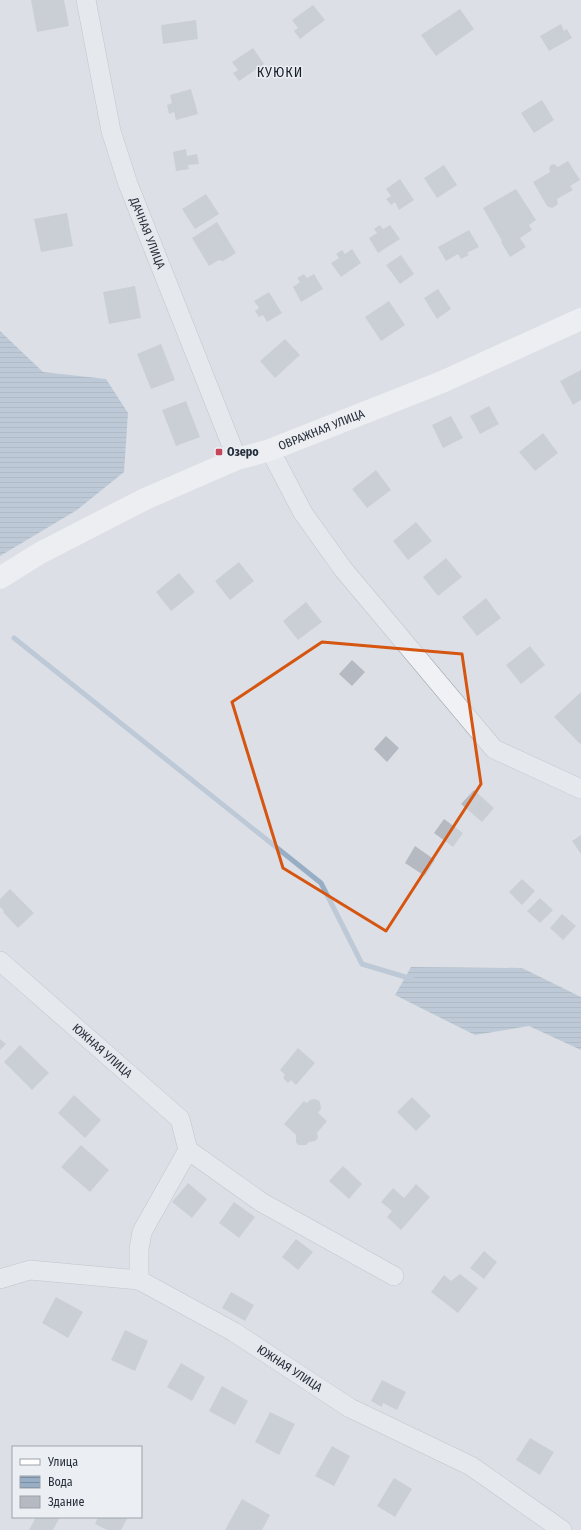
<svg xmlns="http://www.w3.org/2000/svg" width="581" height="1530" viewBox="0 0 581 1530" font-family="'Fira Sans Condensed',sans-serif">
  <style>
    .water { fill: url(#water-rules) }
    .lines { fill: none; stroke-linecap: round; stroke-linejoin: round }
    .stream { stroke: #98aec5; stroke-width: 5 }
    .building { fill: #b4b9c2 }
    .street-casing { stroke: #a2a7af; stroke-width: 20 }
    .street { stroke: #eff1f4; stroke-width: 19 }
    .secondary { stroke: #fff; stroke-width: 22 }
    .marked { fill: none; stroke: #d55511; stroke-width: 3; stroke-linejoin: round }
    .poi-dot { fill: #c7455a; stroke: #ebeff4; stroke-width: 1.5 }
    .labels { text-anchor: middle; stroke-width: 3; stroke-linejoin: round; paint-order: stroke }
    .street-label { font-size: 12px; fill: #272e3b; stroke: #ebeff4 }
    .poi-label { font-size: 12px; font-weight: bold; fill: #272e3b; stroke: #ebeff4; text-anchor: start }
    .quarter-label { font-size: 14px; letter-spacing: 1px; fill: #19202c; stroke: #ebeff4 }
  </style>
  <defs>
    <pattern id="water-rules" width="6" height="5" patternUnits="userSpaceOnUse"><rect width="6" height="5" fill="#98aec5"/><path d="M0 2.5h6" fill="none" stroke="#7c8ea1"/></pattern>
  </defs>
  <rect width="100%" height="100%" fill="#dce0e6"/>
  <path class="water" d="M0,331L43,372L106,379L128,413L124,472L77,510L0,556Z
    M411,967L522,968L581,997V1050L529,1026L475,1035L395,995Z"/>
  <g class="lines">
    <path class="stream" d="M14,638L321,883L362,964L412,979"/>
  </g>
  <path class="building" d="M31,0H64L69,26L37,32Z
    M313,5L325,20L300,39L294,31L298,28L292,20Z
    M460,9L474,29L436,56L421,35Z
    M196,20L198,39L163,44L161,25Z
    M561,24L564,31L567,29L572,38L549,51L540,36Z
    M253,48L264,64L239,81L233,73L238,70L232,62Z
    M191,89L198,114L176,120L174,112L169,114L167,105L172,103L170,95Z
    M542,100L554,120L534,133L521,113Z
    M186,149L187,156L197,154L199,164L188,165L189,169L176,171L173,152Z
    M568,161L580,180L570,186L573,190L557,199L558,204L554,207L552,208L547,206L533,182L550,172L549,168L551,165L554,164L558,167Z
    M444,165L457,185L437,198L424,178Z
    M400,179L414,200L399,210L395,202L391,205L386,199L391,196L386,189Z
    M516,189L536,220L529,225L532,230L520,238L526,247L510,257L501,242L502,241L483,208Z
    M206,194L219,214L195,229L182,209Z
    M67,213L73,246L41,252L34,219Z
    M217,222L236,253L223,261L219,260L209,266L192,238Z
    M380,225L383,229L390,225L400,239L378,253L369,238L377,233L374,229Z
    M469,230L479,247L467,253L469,255L461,259L458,254L446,261L438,247Z
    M352,249L361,263L341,277L331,263L339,258L336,254L342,250L345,254Z
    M401,255L414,274L400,284L386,265Z
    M304,274L307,278L314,274L323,289L301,302L293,287L300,282L297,278Z
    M135,286L141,318L109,324L103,292Z
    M438,289L451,309L437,319L424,298Z
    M269,292L282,313L267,322L263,315L259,317L255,311L259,308L254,301Z
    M389,301L405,325L381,341L365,317Z
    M285,339L300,355L275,378L260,361Z
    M161,344L175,380L151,389L137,354Z
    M581,370V400L573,405L560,381Z
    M186,401L200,437L176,446L162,410Z
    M489,406L499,424L480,434L470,416Z
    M451,416L463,438L443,448L432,425Z
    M543,433L558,453L535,471L519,452Z
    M376,470L391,490L367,508L352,489Z
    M416,522L432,541L408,560L393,541Z
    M446,558L462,577L438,596L423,577Z
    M239,562L254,581L230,600L215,581Z
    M179,573L195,592L171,611L156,592Z
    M486,598L501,618L477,636L462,617Z
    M306,602L322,622L298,640L283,621Z
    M530,646L545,665L521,684L506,665Z
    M352,660L365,672L352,686L339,674Z
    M581,692V743L580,744L554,717Z
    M386,736L399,748L387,762L374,749Z
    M474,790L494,808L482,822L461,804Z
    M444,819L463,833L453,847L434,833Z
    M581,835V854L572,841Z
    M415,846L435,860L425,876L405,863Z
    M522,879L535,891L522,905L509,892Z
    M10,889L34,913L18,928L3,912L4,911L0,907V899Z
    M540,898L553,910L540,923L527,911Z
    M562,914L576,926L563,940L550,928Z
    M0,1039L6,1044L0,1050Z
    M20,1045L49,1073L32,1090L4,1062Z
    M298,1048L315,1063L296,1085L291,1080L288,1083L283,1078L285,1075L280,1070Z
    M74,1095L101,1120L85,1138L58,1113Z
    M412,1097L431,1116L416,1131L397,1112Z
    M314,1099L318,1100L320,1102L321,1109L318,1113L327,1121L317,1133L318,1138L315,1141L309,1142L306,1145H298L296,1142V1135L284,1124L304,1101L307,1103L310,1100Z
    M81,1145L109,1170L90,1192L61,1167Z
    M343,1166L362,1184L349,1199L329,1181Z
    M188,1183L207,1199L192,1218L172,1202Z
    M416,1184L430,1197L401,1230L387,1217L392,1211L381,1202L393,1188L404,1198Z
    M234,1202L255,1217L239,1238L219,1223Z
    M296,1239L313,1252L298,1270L282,1257Z
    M484,1251L497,1262L484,1279L470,1268Z
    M460,1274L478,1288L458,1313L431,1292L444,1275L451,1281Z
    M231,1292L254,1305L245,1321L222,1308Z
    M56,1297L83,1312L68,1338L42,1323Z
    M125,1330L148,1341L135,1371L111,1360Z
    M181,1363L205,1377L192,1401L167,1387Z
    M382,1380L406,1392L397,1410L383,1403L382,1407L371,1401Z
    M222,1386L248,1401L235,1425L209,1411Z
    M270,1412L295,1424L279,1455L255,1442Z
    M530,1438L554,1452L540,1475L516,1460Z
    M332,1446L350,1456L334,1486L315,1476Z
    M394,1478L412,1489L395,1517L377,1506Z
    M242,1499L270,1515L262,1530H225Z
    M36,1517H60L53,1530H29Z
    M98,1517H128L121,1530H107L95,1524Z"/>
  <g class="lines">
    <defs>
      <g id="street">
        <path id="s1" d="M86,0L111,131L128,184L237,459"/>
        <path d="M270,450L303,513L343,569L494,749L581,789"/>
        <path id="s2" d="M0,961L180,1119L188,1150L261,1202L394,1276"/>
        <path id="s3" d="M188,1150L142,1232L139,1249V1280L234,1332L350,1408L471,1466L562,1530"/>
        <path d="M0,1279L30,1270L139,1280"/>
      </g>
    </defs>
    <use href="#street" class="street-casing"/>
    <use href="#street" class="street"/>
    <path class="secondary" id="s4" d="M0,578L40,553L145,499L237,459L270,450L442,382L581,319"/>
  </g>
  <path d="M0 0H581V1530H0ZM322,642L462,654L481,784L386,931L283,868L232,702Z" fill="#dce0e6" fill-opacity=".55" fill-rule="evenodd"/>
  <path class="marked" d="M322,642L462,654L481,784L386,931L283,868L232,702Z"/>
  <rect class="poi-dot" x="215" y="448" width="8" height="8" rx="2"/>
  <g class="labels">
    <g class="street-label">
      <text dy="4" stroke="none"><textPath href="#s1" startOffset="242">ДАЧНАЯ УЛИЦА</textPath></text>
      <text dy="4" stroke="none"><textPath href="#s4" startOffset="355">ОВРАЖНАЯ УЛИЦА</textPath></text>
      <text dy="4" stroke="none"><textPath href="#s2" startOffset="136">ЮЖНАЯ УЛИЦА</textPath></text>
      <text dy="4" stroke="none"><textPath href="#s3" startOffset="317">ЮЖНАЯ УЛИЦА</textPath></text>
    </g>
    <g class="poi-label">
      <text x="227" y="456">Озеро</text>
    </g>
    <g class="quarter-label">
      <text x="280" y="77">КУЮКИ</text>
    </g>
  </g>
  <rect x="12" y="1446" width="130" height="72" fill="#ebeff4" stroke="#9da2aa"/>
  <rect x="20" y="1459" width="20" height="6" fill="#ffffff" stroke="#9da2aa"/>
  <text x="48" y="1466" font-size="12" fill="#272e3b">Улица</text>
  <rect x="20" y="1476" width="20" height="12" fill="url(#water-rules)" stroke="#9da2aa"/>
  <text x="48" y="1486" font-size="12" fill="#272e3b">Вода</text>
  <rect x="20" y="1496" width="20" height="12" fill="#b4b9c2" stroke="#9da2aa"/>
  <text x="48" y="1506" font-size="12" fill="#272e3b">Здание</text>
</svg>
